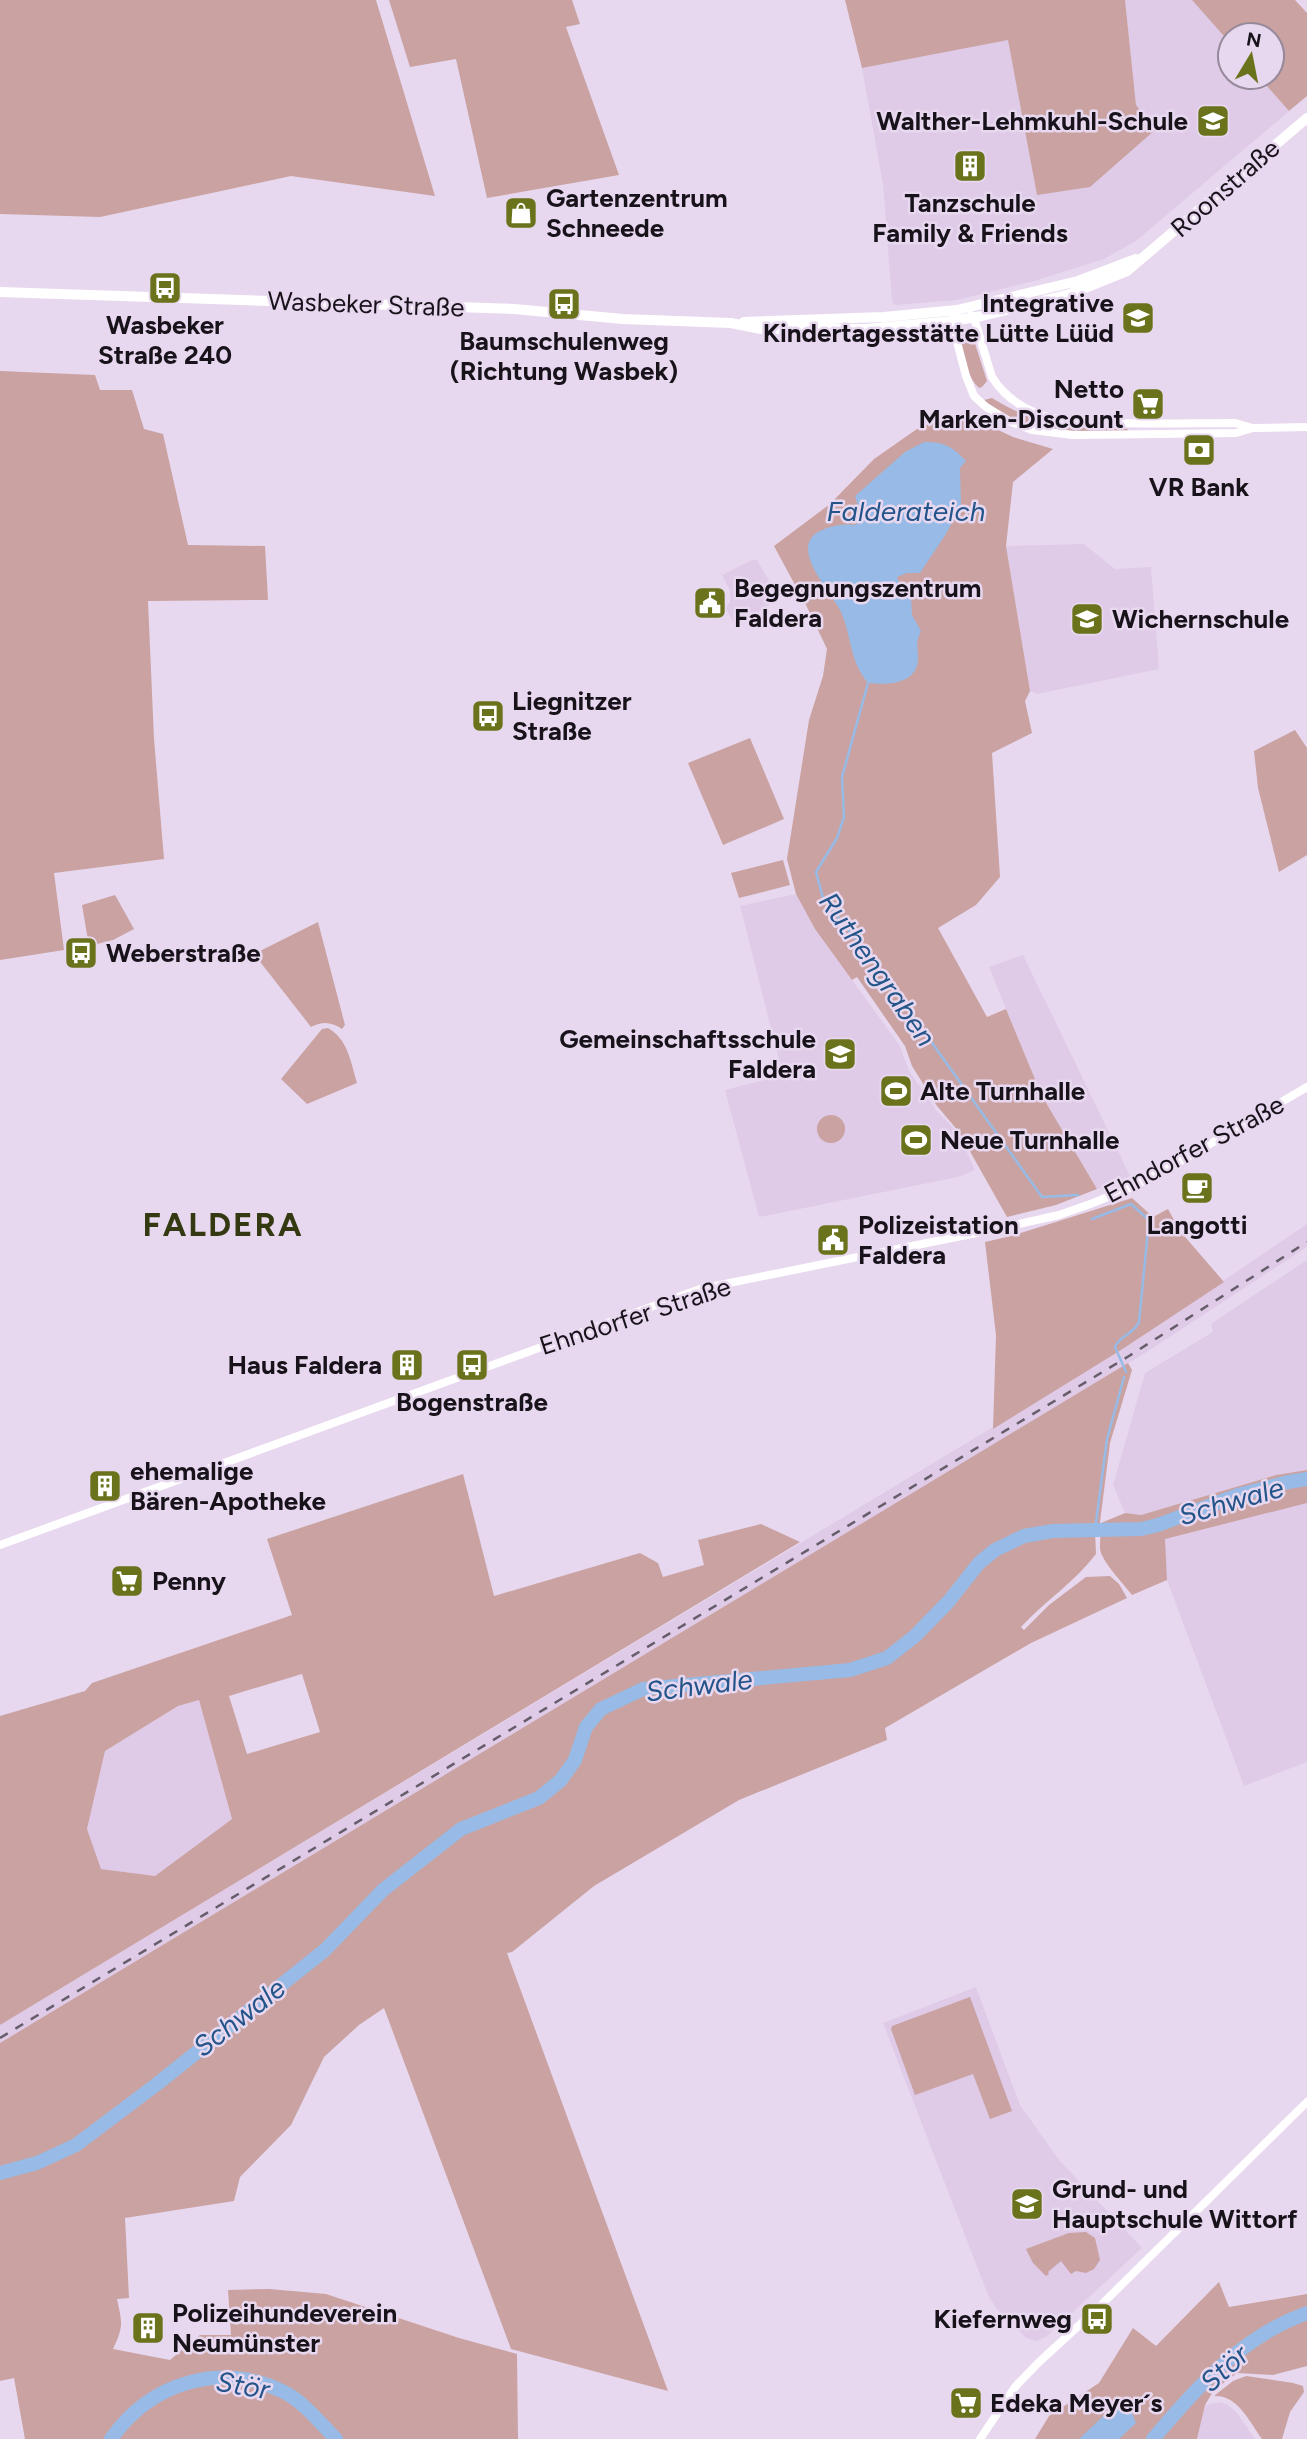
<svg xmlns="http://www.w3.org/2000/svg" width="1307" height="2439" viewBox="0 0 1307 2439" font-family="Figtree,sans-serif">
  <style>
    .built { fill: #dfcae7 }
    .green { fill: #c9a2a1; fill-rule: evenodd }
    .water { fill: #97bbe6 }
    .lines { fill: none; stroke-linecap: round; stroke-linejoin: round }
    .stream { stroke: #97bbe6; stroke-width: 2.5 }
    .river { stroke: #97bbe6; stroke-width: 14 }
    .tertiary { stroke: #fff; stroke-width: 8 }
    .primary { stroke: #fff; stroke-width: 10 }
    .rail { stroke: #665d6a; stroke-width: 2.5; stroke-dasharray: 9 9; stroke-linecap: butt }
    .labels { text-anchor: middle; stroke-width: 5; stroke-linejoin: round; paint-order: stroke }
    .poi-label { font-size: 26px; font-weight: bold; fill: #18131b; stroke: #e8d8ef; text-anchor: start }
    .street-label { font-size: 26px; fill: #18131b; stroke: #e8d8ef }
    .water-label { font-size: 28px; font-style: italic; fill: #24558a; stroke: #e8d8ef }
    .district-label { font-size: 33px; font-weight: bold; letter-spacing: 2px; fill: #343911; stroke: #e8d8ef }
  </style>
  <rect width="100%" height="100%" fill="#e8d8ef"/>
  <path class="built" d="M1125,0H1192L1230,43V77H1259L1289,111L1136,241L1104,259L1034,281L957,300L895,305L892,301L883,184L862,68L1008,39L1037,195L1136,105Z
    M1084,544L1115,569L1151,567L1159,669L1037,694L1030,691L1006,546Z
    M752,560H757L779,598L741,624L733,623L726,608L730,602V590L722,575Z
    M796,894L815,929L900,1046L909,1071L936,1110L958,1133L975,1170L958,1177L759,1217L725,1090L783,1075L740,906Z
    M1023,955L1130,1176L1097,1189L1042,1096L989,967Z
    M1307,1224V1247L1145,1353L0,2043V2025L1121,1350Z
    M1307,1260V1470L1276,1475L1141,1515L1125,1513L1113,1485L1145,1373L1213,1332L1211,1324Z
    M1307,1503V1762L1244,1786L1167,1580L1164,1539Z
    M199,1700L232,1819L155,1876L101,1869L87,1829L105,1751L178,1706Z
    M976,1987L1020,2105L1059,2160L1142,2248L1046,2337L1036,2341L1026,2338L996,2308L988,2295L883,2023Z
    M1220,2402L1228,2405L1237,2413L1255,2439H1197L1205,2405Z"/>
  <path class="green" d="M0,0H376L435,196L291,176L100,217L0,214Z
    M389,0H572L580,24L566,27L619,175L487,198L456,59L410,67Z
    M845,0H1125L1136,105L1155,130L1090,187L1037,195L1008,40L862,68Z
    M1192,0H1295L1307,13V96L1289,111L1259,77H1272V35H1230V43Z
    M966,329L971,331L987,381L982,387L979,388C966,376 963,351 959,334L960,331Z
    M0,371L95,375L100,390H132L144,429L163,434L188,545L265,546L268,600L148,601L154,739L164,859L54,873L64,950L0,960Z
    M992,398C1040,428 1074,427 1128,429L1127,431C1076,431 1025,436 984,400Z
    M949,414L975,419L1013,437L1053,449L1013,482L1006,546L1030,691L1025,701L1032,733L992,753L1000,877L976,905L938,928L987,1017L1006,1009L1042,1096L1097,1189L1056,1205L1007,1217L959,1132L937,1106L912,1066L905,1046L857,977L852,980L815,929L796,894L787,859L809,720L823,676L827,649L807,607L774,546L830,504L874,459L917,429Z
    M1295,730L1307,748V855L1279,872L1258,788L1254,751Z
    M750,738L784,819L723,845L688,763Z
    M783,860L790,885L739,898L731,873Z
    M115,895L134,929L113,940L89,946L82,905Z
    M318,922L345,1025L342,1029C331,1022 323,1021 311,1027L254,954Z
    M328,1028C348,1039 351,1063 357,1083L307,1104L281,1079L322,1029Z
    M817 1129a14 14 0 1 1 28 0a14 14 0 1 1-28 0Z
    M1132,1198L1153,1217L1168,1209L1180,1231L1224,1282L1121,1350L993,1429L996,1335L985,1242L1011,1236Z
    M1128,1363L1132,1370L1110,1443L1099,1530L1095,1531L1096,1554C1075,1582 1045,1601 1021,1627L1024,1630L1049,1605L1086,1577L1110,1576L1119,1584L1127,1598L1031,1643L885,1728L887,1740L739,1800L594,1886L512,1952L507,1953L668,2391L511,2349L384,2008L359,2025L324,2057L291,2125L240,2177L234,2201L125,2218L129,2298L117,2299C122,2323 124,2326 113,2349L170,2360L200,2335H231L228,2290L269,2289L326,2294L459,2338L517,2354L518,2439H25L14,2378L0,2381V2043Z
    M1307,1470V1503L1165,1539L1167,1580L1132,1595C1124,1584 1099,1559 1100,1547C1100,1539 1101,1532 1101,1523L1125,1513L1141,1515L1276,1475Z
    M463,1474L494,1596L640,1553L658,1563L663,1577L704,1565L698,1540L761,1524L800,1542L0,2025V1716L85,1691L92,1683L292,1615L267,1539ZM302,1674L320,1732L247,1754L229,1696ZM199,1700L232,1819L155,1876L101,1869L87,1829L105,1751L178,1706Z
    M970,1997L1012,2111L990,2119L973,2074L915,2095L891,2029L892,2026Z
    M1086,2232L1095,2238L1100,2260L1094,2269L1086,2273L1076,2271L1071,2274L1061,2261L1048,2272L1049,2274L1046,2276L1033,2263L1026,2249L1069,2233Z
    M1219,2282L1229,2307L1307,2294V2366L1273,2375L1237,2373L1214,2390L1205,2405L1197,2439H1035L1049,2416L1099,2383L1133,2328L1156,2346Z
    M1246,2376L1293,2383L1303,2386L1304,2392L1290,2412L1282,2439H1262C1249,2421 1238,2395 1214,2396L1233,2381Z"/>
  <path class="water" d="M924,442C944,442 952,446 966,461L960,468L961,505L946,534L920,573H907L897,577L900,585L911,596L912,615L921,631C915,644 918,646 918,659C917,685 886,685 868,683C849,660 852,637 841,612C832,592 789,550 818,532C829,526 843,523 855,525L859,522L860,513L855,496L905,452Z
    M1116,2404C1129,2404 1132,2412 1136,2423L1119,2439H1079Z"/>
  <g class="lines">
    <path class="stream" d="M868,683L842,777L844,817L837,838L816,872L823,898L880,970L1042,1197L1078,1195
      M1092,1219L1131,1204L1149,1220L1139,1322C1134,1334 1120,1335 1115,1347L1126,1372
      M1095,1530L1107,1439L1124,1377"/>
    <path class="river" d="M0,2173L37,2163L76,2145L157,2084L325,1950L383,1890L461,1829L539,1798L561,1780L575,1760L586,1727L601,1709L643,1689L850,1670L887,1658L915,1636L949,1601L979,1563L995,1550L1024,1536L1053,1531L1141,1529L1158,1525L1238,1495L1288,1482L1307,1479
      M111,2439C151,2382 221,2361 284,2392C305,2403 320,2423 336,2439
      M1153,2439C1196,2388 1242,2336 1307,2313"/>
    <path class="tertiary" d="M971,315L974,318L992,377C1004,396 1021,408 1042,415C1066,423 1092,422 1117,423C1156,424 1195,423 1235,423L1253,428
      M954,316L952,321L956,338L966,376L974,396L986,407L1009,421L1032,430L1073,435L1158,434L1236,433L1253,428L1307,427
      M0,1545L700,1289L1001,1228L1059,1215L1093,1203L1132,1187L1174,1165L1307,1087
      M980,2439L1015,2387L1038,2363L1099,2307L1307,2102"/>
    <path class="primary" d="M0,292L514,309L623,319L731,323L761,329H866L952,321L982,316L1070,294L1127,271L1307,118
      M744,322L884,317L957,310L1078,281L1136,259"/>
    <path class="rail" d="M0,2038L1129,1356L1307,1242"/>
  </g>
  <defs>
    <symbol id="school-square" viewBox="-11 -11 22 22"><rect x="-9" y="-9" width="18" height="18" rx="4" fill="#6a731c" stroke="#e8d8ef"/><path d="M0-5L7-2L0 1L-7-2ZM-4 1L0 2.5L4 1V4Q0 6-4 4Z" fill="#fff"/></symbol>
    <symbol id="building-square" viewBox="-11 -11 22 22"><rect x="-9" y="-9" width="18" height="18" rx="4" fill="#6a731c" stroke="#e8d8ef"/><path d="M-4-6H4V6H1V3H-1V6H-4ZM-2.5-4.3h1.7v1.8h-1.7ZM.8-4.3h1.7v1.8H.8ZM-2.5-1h1.7V.8h-1.7ZM.8-1h1.7V.8H.8Z" fill="#fff"/></symbol>
    <symbol id="shop-square" viewBox="-11 -11 22 22"><rect x="-9" y="-9" width="18" height="18" rx="4" fill="#6a731c" stroke="#e8d8ef"/><path d="M-5-2.5h2.3a2.7 3.5 0 0 1 5.4 0H5L5.5 6h-11ZM-1.5-2.5h3a1.5 2.3 0 0 0-3 0Z" fill="#fff"/></symbol>
    <symbol id="bus-square" viewBox="-11 -11 22 22"><rect x="-9" y="-9" width="18" height="18" rx="4" fill="#6a731c" stroke="#e8d8ef"/><path d="M-5-6H5V4H4V6H2V4H-2V6H-4V4H-5ZM-3.5-4V0h7V-4ZM-3.5 1.2v1.5H-2V1.2ZM2 1.2v1.5H3.5V1.2Z" fill="#fff"/></symbol>
    <symbol id="supermarket-square" viewBox="-11 -11 22 22"><rect x="-9" y="-9" width="18" height="18" rx="4" fill="#6a731c" stroke="#e8d8ef"/><path d="M-6-5.5h2.5l.6 2H6L4.5 2H-2.5L-4.4-4H-6ZM-1.5 3.2a1.3 1.3 0 1 0 .1 0ZM3 3.2a1.3 1.3 0 1 0 .1 0Z" fill="#fff"/></symbol>
    <symbol id="bank-square" viewBox="-11 -11 22 22"><rect x="-9" y="-9" width="18" height="18" rx="4" fill="#6a731c" stroke="#e8d8ef"/><path d="M-6-4H6V4H-6ZM0-2.3a2.3 2.3 0 1 0 0 4.6a2.3 2.3 0 1 0 0-4.6Z" fill="#fff"/></symbol>
    <symbol id="civic-square" viewBox="-11 -11 22 22"><rect x="-9" y="-9" width="18" height="18" rx="4" fill="#6a731c" stroke="#e8d8ef"/><path d="M-.6-6.5H3V-4.5H.6V-3L4-1V1h2V6H-6V1h2V-1L-.6-3ZM-1.2 2.5V6h2.4V2.5Z" fill="#fff"/></symbol>
    <symbol id="stadium-square" viewBox="-11 -11 22 22"><rect x="-9" y="-9" width="18" height="18" rx="4" fill="#6a731c" stroke="#e8d8ef"/><path d="M0-5a6.5 5 0 1 0 0 10a6.5 5 0 1 0 0-10ZM-3.5-1.8h7v3.6h-7Z" fill="#fff"/></symbol>
    <symbol id="cafe-square" viewBox="-11 -11 22 22"><rect x="-9" y="-9" width="18" height="18" rx="4" fill="#6a731c" stroke="#e8d8ef"/><path d="M-5.5-4.5H6V0H3Q3 3.5 0 3.5H-2.5Q-5.5 3.5-5.5 0ZM3-3.2v2h1.7v-2ZM-6 4.5H4V6H-6Z" fill="#fff"/></symbol>
  </defs>
  <g fill-rule="evenodd">
    <use href="#school-square" x="1194" y="102" width="38" height="38"/>
    <use href="#building-square" x="951" y="147" width="38" height="38"/>
    <use href="#shop-square" x="502" y="194" width="38" height="38"/>
    <use href="#bus-square" x="146" y="269" width="38" height="38"/>
    <use href="#bus-square" x="545" y="285" width="38" height="38"/>
    <use href="#school-square" x="1119" y="299" width="38" height="38"/>
    <use href="#supermarket-square" x="1129" y="385" width="38" height="38"/>
    <use href="#bank-square" x="1180" y="431" width="38" height="38"/>
    <use href="#civic-square" x="691" y="584" width="38" height="38"/>
    <use href="#school-square" x="1068" y="600" width="38" height="38"/>
    <use href="#bus-square" x="469" y="697" width="38" height="38"/>
    <use href="#bus-square" x="62" y="934" width="38" height="38"/>
    <use href="#school-square" x="821" y="1035" width="38" height="38"/>
    <use href="#stadium-square" x="877" y="1072" width="38" height="38"/>
    <use href="#stadium-square" x="897" y="1121" width="38" height="38"/>
    <use href="#cafe-square" x="1178" y="1169" width="38" height="38"/>
    <use href="#civic-square" x="814" y="1221" width="38" height="38"/>
    <use href="#building-square" x="388" y="1346" width="38" height="38"/>
    <use href="#bus-square" x="453" y="1346" width="38" height="38"/>
    <use href="#building-square" x="86" y="1467" width="38" height="38"/>
    <use href="#supermarket-square" x="108" y="1562" width="38" height="38"/>
    <use href="#school-square" x="1008" y="2185" width="38" height="38"/>
    <use href="#bus-square" x="1078" y="2300" width="38" height="38"/>
    <use href="#building-square" x="129" y="2309" width="38" height="38"/>
    <use href="#supermarket-square" x="947" y="2384" width="38" height="38"/>
  </g>
  <g class="labels">
    <g class="poi-label">
      <text x="1188" y="130" text-anchor="end">Walther-Lehmkuhl-Schule</text>
      <text x="546" y="207">Gartenzentrum<tspan x="546" dy="30">Schneede</tspan></text>
      <text x="970" y="212" text-anchor="middle">Tanzschule<tspan x="970" dy="30">Family &amp; Friends</tspan></text>
      <text x="1114" y="312" text-anchor="end">Integrative<tspan x="1114" dy="30">Kindertagesstätte Lütte Lüüd</tspan></text>
      <text x="165" y="334" text-anchor="middle">Wasbeker<tspan x="165" dy="30">Straße 240</tspan></text>
      <text x="564" y="350" text-anchor="middle">Baumschulenweg<tspan x="564" dy="30">(Richtung Wasbek)</tspan></text>
      <text x="1124" y="398" text-anchor="end">Netto<tspan x="1124" dy="30">Marken-Discount</tspan></text>
      <text x="1199" y="496" text-anchor="middle">VR Bank</text>
      <text x="734" y="597">Begegnungszentrum<tspan x="734" dy="30">Faldera</tspan></text>
      <text x="1112" y="628">Wichernschule</text>
      <text x="512" y="710">Liegnitzer<tspan x="512" dy="30">Straße</tspan></text>
      <text x="106" y="962">Weberstraße</text>
      <text x="816" y="1048" text-anchor="end">Gemeinschaftsschule<tspan x="816" dy="30">Faldera</tspan></text>
      <text x="920" y="1100">Alte Turnhalle</text>
      <text x="940" y="1149">Neue Turnhalle</text>
      <text x="858" y="1234">Polizeistation<tspan x="858" dy="30">Faldera</tspan></text>
      <text x="1197" y="1234" text-anchor="middle">Langotti</text>
      <text x="382" y="1374" text-anchor="end">Haus Faldera</text>
      <text x="472" y="1411" text-anchor="middle">Bogenstraße</text>
      <text x="130" y="1480">ehemalige<tspan x="130" dy="30">Bären-Apotheke</tspan></text>
      <text x="152" y="1590">Penny</text>
      <text x="1052" y="2198">Grund- und<tspan x="1052" dy="30">Hauptschule Wittorf</tspan></text>
      <text x="172" y="2322">Polizeihundeverein<tspan x="172" dy="30">Neumünster</tspan></text>
      <text x="1072" y="2328" text-anchor="end">Kiefernweg</text>
      <text x="990" y="2412">Edeka Meyer´s</text>
    </g>
    <g class="street-label">
      <text transform="translate(1225 188) rotate(-41)" y="9">Roonstraße</text>
      <text transform="translate(366 304) rotate(2)" y="9">Wasbeker Straße</text>
      <text transform="translate(1194 1149) rotate(-28)" y="9">Ehndorfer Straße</text>
      <text transform="translate(635 1316) rotate(-18)" y="9">Ehndorfer Straße</text>
    </g>
    <g class="water-label">
      <text x="906" y="521">Falderateich</text>
      <text transform="translate(878 969) rotate(55)" y="10">Ruthengraben</text>
      <text transform="translate(1231 1501) rotate(-16)" y="10">Schwale</text>
      <text transform="translate(699 1685) rotate(-7)" y="10">Schwale</text>
      <text transform="translate(239 2017) rotate(-38)" y="10">Schwale</text>
      <text transform="translate(1224 2368) rotate(-42)" y="10">Stör</text>
      <text transform="translate(243 2385) rotate(10)" y="10">Stör</text>
    </g>
    <g class="district-label">
      <text x="223" y="1236">FALDERA</text>
    </g>
  </g>
  <g transform="translate(1251 56) rotate(10)"><circle r="33" fill="#e8d8ef" stroke="#95899a" stroke-width="2"/>
  <path d="M0-5L12 26L0 18L-12 26Z" fill="#6a731c"/>
  <text y="-10" font-size="19" font-weight="bold" text-anchor="middle" fill="#18131b">N</text>
  </g>
</svg>
